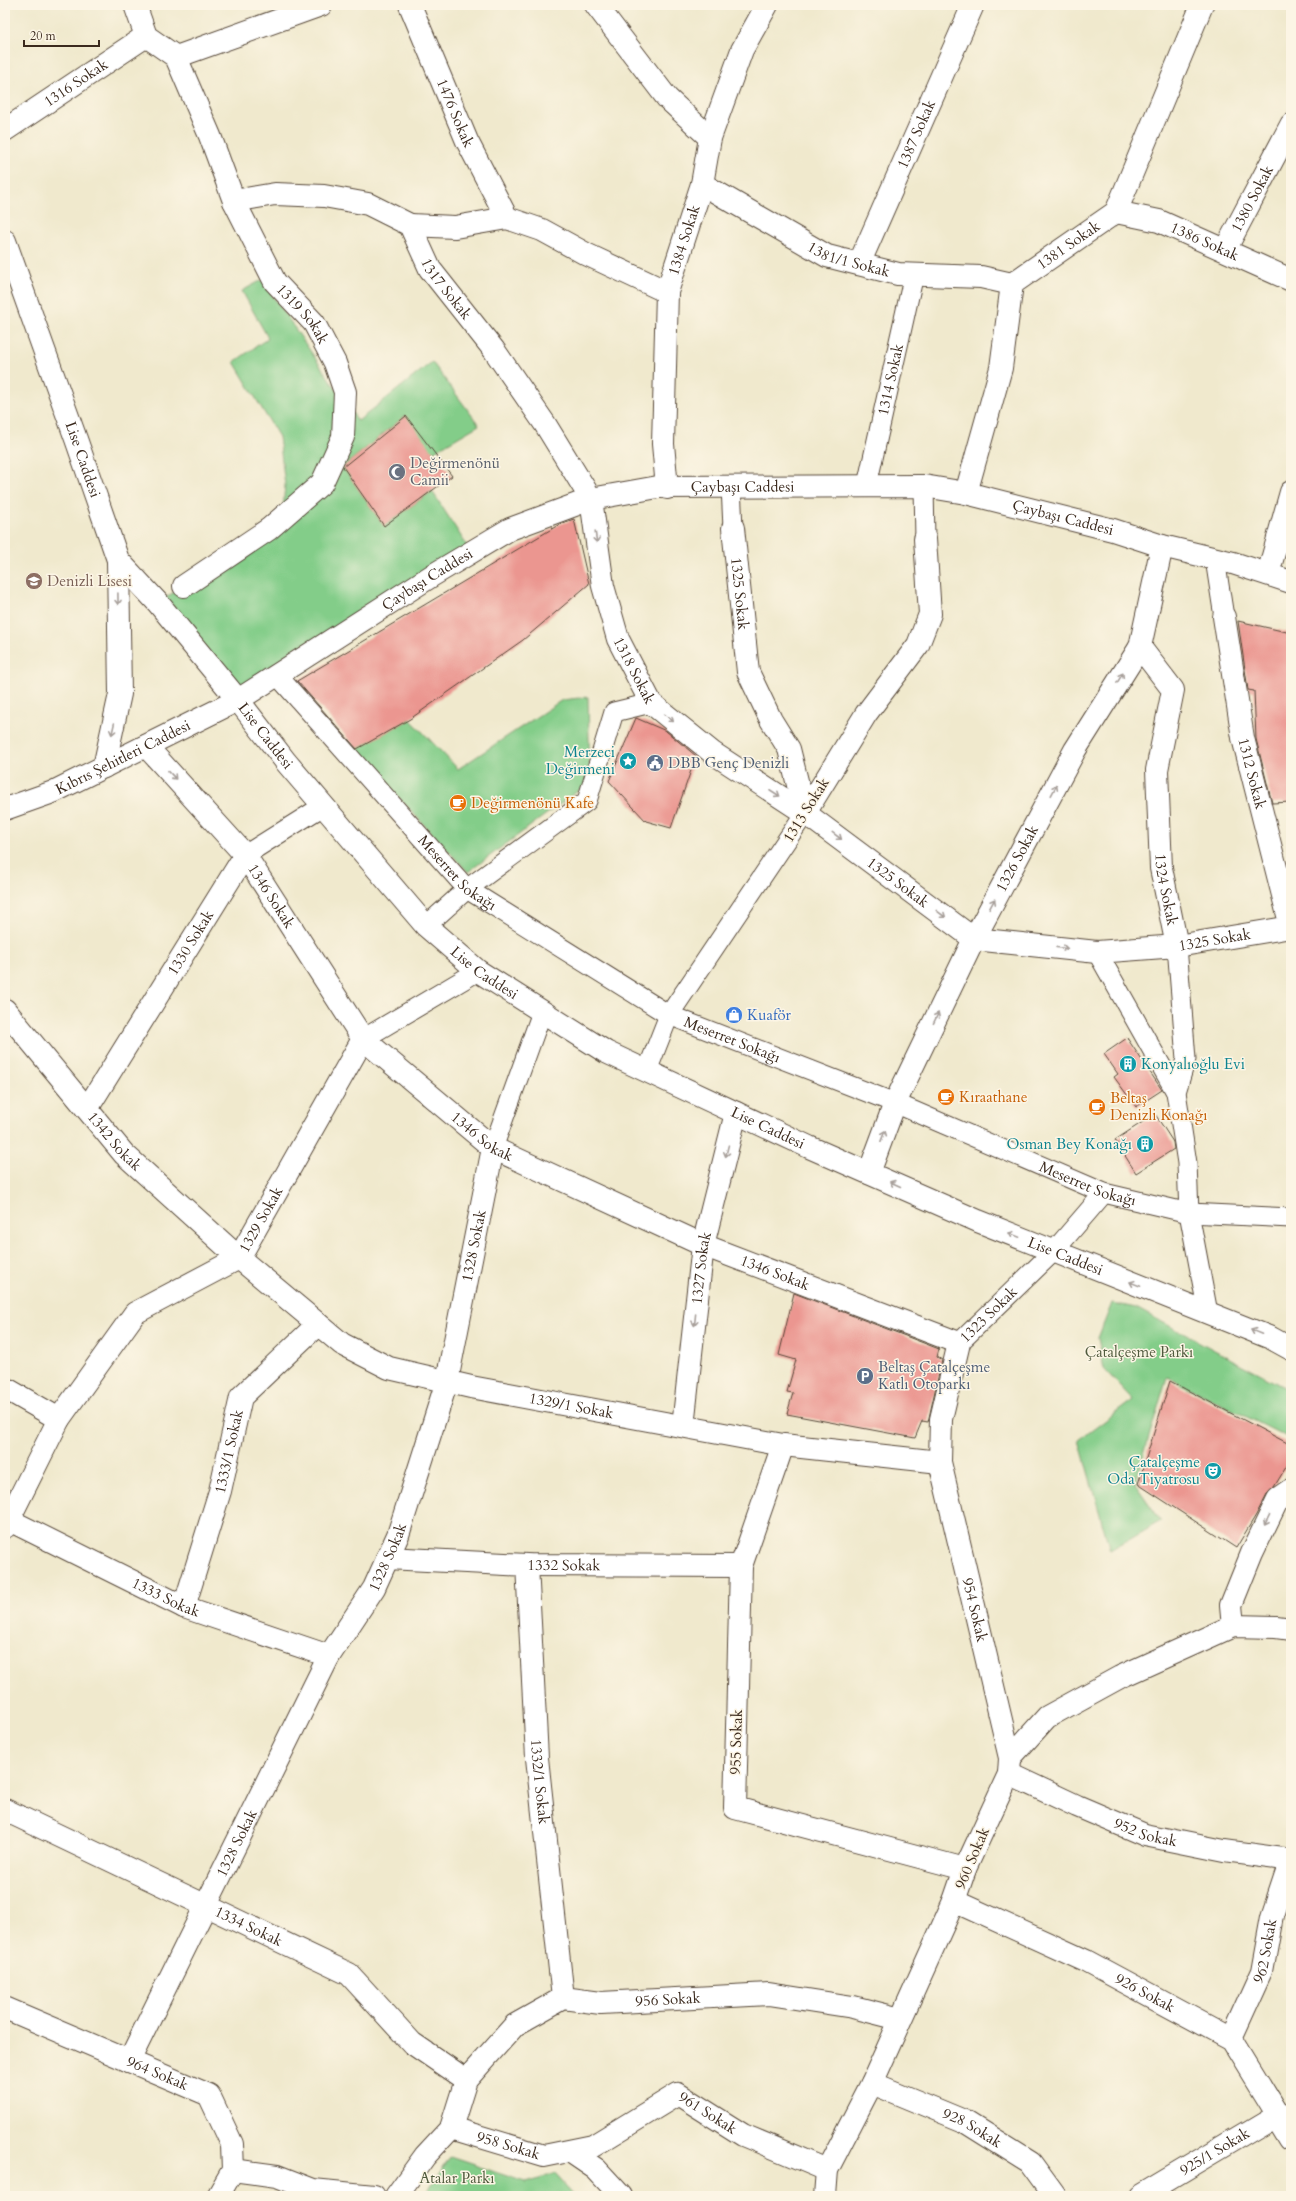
<svg xmlns="http://www.w3.org/2000/svg" width="1296" height="2201" viewBox="0 0 1296 2201" font-family="Cardo,serif">
  <style>
    .green { fill: #83cd89; stroke: #5f7c54 }
    .building { fill: #eb9690 }
    .lines { fill: none; stroke-linecap: round; stroke-linejoin: round }
    .pedestrian-casing { stroke: #564738; stroke-width: 21 }
    .minor-casing { stroke: #564738; stroke-width: 24 }
    .tertiary-casing { stroke: #564738; stroke-width: 24 }
    .secondary-casing { stroke: #564738; stroke-width: 24 }
    .pedestrian { stroke: #fff; stroke-width: 19 }
    .minor { stroke: #fff; stroke-width: 22 }
    .tertiary { stroke: #fff; stroke-width: 22 }
    .secondary { stroke: #fff; stroke-width: 22 }
    .oneway { stroke: #a79f9a }
    .labels { text-anchor: middle; stroke-width: 3; stroke-linejoin: round; paint-order: stroke }
    .street-label { font-size: 15px; fill: #3b2a1e; stroke: #fcf5e5 }
    .worship-label { font-size: 15px; fill: #5b616d; stroke: #fcf5e5; text-anchor: start }
    .education-label { font-size: 15px; fill: #785e54; stroke: #fcf5e5; text-anchor: start }
    .culture-label { font-size: 15px; fill: #0d838f; stroke: #fcf5e5; text-anchor: end }
    .service-label { font-size: 15px; fill: #4e5e75; stroke: #fcf5e5; text-anchor: start }
    .food-label { font-size: 15px; fill: #c56008; stroke: #fcf5e5; text-anchor: start }
    .shop-label { font-size: 15px; fill: #366cbe; stroke: #fcf5e5; text-anchor: start }
    .park-label { font-size: 15px; fill: #515b3e; stroke: #fcf5e5 }
  </style>
  <rect width="100%" height="100%" fill="#fcf5e5"/>
  <filter id="ink" filterUnits="userSpaceOnUse"><feTurbulence type="fractalNoise" baseFrequency=".025" numOctaves="2"/><feDisplacementMap in="SourceGraphic" scale="8" xChannelSelector="R" yChannelSelector="G"/><feConvolveMatrix kernelMatrix="1 2 1 2 8 2 1 2 1" color-interpolation-filters="sRGB"/></filter>
  <filter id="wash" filterUnits="userSpaceOnUse"><feTurbulence type="fractalNoise" baseFrequency=".012" numOctaves="4" result="noise"/><feDisplacementMap in="SourceGraphic" scale="16" xChannelSelector="R" yChannelSelector="G"/><feGaussianBlur stdDeviation="0.9" result="paint"/><feColorMatrix in="noise" values="0 0 0 0 0 0 0 0 0 0 0 0 0 0 0 0 0 1.4 0 .05"/><feComposite in="paint" operator="in"/></filter>
  <g filter="url(#wash)">
    <rect width="100%" height="100%" fill="#f0e9cd"/>
    <path class="green" d="M262,280L358,421L432,362L479,425L433,452L405,416L343,467L384,526L432,491L471,552L238,700L158,603L282,518L285,485L279,437L234,362L268,338L242,291Z
      M588,697L590,782L468,872L354,750L410,719L458,769L562,700Z
      M1112,1303L1136,1308L1291,1391V1439L1167,1377L1135,1484L1161,1521L1110,1550L1079,1440L1133,1400L1104,1369L1098,1338Z
      M450,2157L525,2182L555,2174L575,2196H424Z"/>
    <g id="blocks">
      <path class="building" d="M406,416L452,476L384,526L343,467Z
        M574,519L589,584L523,640L410,719L357,749L297,681L560,524Z
        M1238,621L1291,633V802L1272,803L1256,739L1254,691L1248,690Z
        M636,718L666,731L696,756L671,828L646,821L609,781Z
        M1127,1038L1162,1090L1136,1107L1114,1077L1118,1074L1104,1054Z
        M1155,1114L1173,1142L1174,1149L1136,1173L1115,1140Z
        M794,1293L939,1349L937,1357L942,1360L928,1422L922,1421L915,1438L787,1414L793,1393L787,1392L796,1360L779,1355Z
        M1170,1381L1291,1445V1459L1274,1487L1267,1494L1256,1515L1236,1548L1138,1484Z"/>
    </g>
  </g>
  <g filter="url(#ink)">
    <use href="#blocks" fill-opacity="0" stroke="#564738" stroke-width="1"/>
    <g class="lines">
      <defs>
        <g id="pedestrian">
          <path id="s1" d="M867,485L914,274"/>
          <path d="M731,486L733,528"/>
          <path d="M924,486L925,539"/>
          <path d="M1215,559L1224,617"/>
          <path id="s2" d="M277,675L467,889L669,1015L895,1103L1104,1193L1189,1213L1291,1218"/>
          <path d="M245,855L323,806"/>
          <path d="M426,926L467,889L587,801L614,712L651,703"/>
          <path d="M1177,946L1186,1059L1176,1092L1187,1163L1189,1213L1208,1313"/>
          <path d="M1097,952L1176,1092"/>
          <path d="M363,1039L478,971"/>
          <path d="M647,1071L669,1015L805,813"/>
          <path d="M493,1148L542,1012"/>
          <path id="s3" d="M959,1343L1054,1251L1104,1193"/>
        </g>
        <g id="minor">
          <path id="s4" d="M135,5L146,36L176,57L210,136L234,201L275,282L314,323L335,363L345,392L343,437L322,483L269,529L184,586"/>
          <path id="s5" d="M410,5L467,141L507,218"/>
          <path d="M596,5L667,98L710,138"/>
          <path d="M176,57L321,5"/>
          <path id="s6" d="M5,130L146,36"/>
          <path id="s7" d="M702,184L827,256L898,274L981,277L1012,284"/>
          <path id="s8" d="M234,201L275,194L324,196L368,204L410,225L430,269L494,350L545,424L591,499L603,586L618,639L651,703L713,753L805,813L974,939L1097,952L1177,946L1291,927"/>
          <path d="M410,225L455,227L507,218L542,230L586,254L667,292"/>
          <path id="s9" d="M1225,250L1291,125"/>
          <path id="s10" d="M859,264L973,5"/>
          <path id="s11" d="M667,488L663,444L667,292L702,184L710,138L742,50L767,5"/>
          <path id="s12" d="M966,493L1001,368L1012,284L1116,212L1202,5"/>
          <path id="s13" d="M733,528L748,672L771,720L789,749L805,813"/>
          <path d="M1268,574L1291,492"/>
          <path id="s14" d="M1224,617L1243,738L1291,927"/>
          <path id="s15" d="M1140,647L1173,690L1157,770L1161,868L1177,946"/>
          <path id="s16" d="M146,746L245,855L363,1039L493,1148L703,1245L959,1343L941,1419L940,1462L1010,1758L1009,1774L965,1869L954,1901L872,2083L827,2170L825,2196"/>
          <path d="M805,813L866,714L918,645L930,614L925,539"/>
          <path id="s17" d="M5,1010L124,1154L239,1258L342,1344L389,1368L471,1387L783,1445L940,1462"/>
          <path id="s18" d="M87,1109L245,855"/>
          <path id="s19" d="M869,1173L895,1103L974,939L1075,750L1140,647L1162,546"/>
          <path d="M5,1388L59,1419"/>
          <path id="s20" d="M683,1426L703,1245L736,1113"/>
          <path d="M783,1445L741,1566L735,1808L965,1869"/>
          <path id="s21" d="M9,1520L184,1607L329,1656"/>
          <path id="s22" d="M5,1527L59,1419L135,1313L239,1258L363,1039"/>
          <path id="s23" d="M387,1558L527,1565L741,1566"/>
          <path id="s24" d="M527,1565L537,1758L563,1998"/>
          <path id="s25" d="M184,1607L220,1491L241,1397L318,1324"/>
          <path d="M1233,1626L1231,1605L1252,1553L1278,1499L1291,1490"/>
          <path d="M1010,1758L1047,1717L1120,1677L1233,1626L1276,1627L1291,1629"/>
          <path id="s26" d="M1009,1774L1077,1806L1145,1835L1224,1851L1291,1860"/>
          <path id="s27" d="M5,1810L349,1974L412,2043L466,2080"/>
          <path id="s28" d="M954,1901L1086,1961L1231,2039L1291,2137"/>
          <path id="s29" d="M5,2008L209,2095L232,2144L233,2170L218,2196"/>
          <path id="s30" d="M129,2061L329,1656L374,1588L398,1535L447,1381L493,1148"/>
          <path id="s31" d="M872,2083L964,2121L1031,2163L1055,2196"/>
          <path id="s32" d="M451,2128L544,2156L593,2146L678,2094L743,2135L827,2170"/>
          <path d="M571,2152L596,2169L621,2196"/>
          <path d="M233,2170L277,2176L313,2190L374,2196"/>
          <path id="s33" d="M396,2196L425,2156L451,2128L466,2080L515,2025L563,1998L601,2003L769,1994L853,2007L900,2019"/>
          <path id="s34" d="M1140,2196L1276,2115L1290,2119"/>
        </g>
        <g id="tertiary">
          <path id="s35" d="M1116,212L1159,221L1291,280"/>
        </g>
        <g id="secondary">
          <path id="s36" d="M5,241L76,439L118,560L158,603L238,700L286,762L426,926L478,971L606,1052L809,1147L978,1221L1271,1338L1291,1349"/>
          <path d="M104,767L120,694L118,560"/>
          <path id="s37" d="M5,809L53,792L238,700L433,575L510,529L591,499L658,487L924,486L966,493L1113,530L1162,546L1233,563L1291,582"/>
          <path id="s38" d="M1231,2039L1262,1971L1272,1916L1291,1859"/>
        </g>
      </defs>
      <use href="#pedestrian" class="pedestrian-casing"/>
      <use href="#minor" class="minor-casing"/>
      <use href="#tertiary" class="tertiary-casing"/>
      <use href="#secondary" class="secondary-casing"/>
      <use href="#pedestrian" class="pedestrian"/>
      <use href="#minor" class="minor"/>
      <use href="#tertiary" class="tertiary"/>
      <use href="#secondary" class="secondary"/>
    </g>
    <defs><path id="oneway-shaft" d="M-6 0H5M1.5-3L5.5 0L1.5 3" fill="none" stroke-width="1.6" stroke-linecap="round" stroke-linejoin="round"/></defs>
    <g class="oneway">
      <use href="#oneway-shaft" transform="translate(596 537) rotate(82)"/>
      <use href="#oneway-shaft" transform="translate(118 599) rotate(89)"/>
      <use href="#oneway-shaft" transform="translate(1120 678) rotate(-58)"/>
      <use href="#oneway-shaft" transform="translate(669 718) rotate(39)"/>
      <use href="#oneway-shaft" transform="translate(113 729) rotate(103)"/>
      <use href="#oneway-shaft" transform="translate(172 775) rotate(47)"/>
      <use href="#oneway-shaft" transform="translate(1054 790) rotate(-62)"/>
      <use href="#oneway-shaft" transform="translate(775 793) rotate(33)"/>
      <use href="#oneway-shaft" transform="translate(837 836) rotate(37)"/>
      <use href="#oneway-shaft" transform="translate(992 904) rotate(-62)"/>
      <use href="#oneway-shaft" transform="translate(941 914) rotate(37)"/>
      <use href="#oneway-shaft" transform="translate(1062 948) rotate(6)"/>
      <use href="#oneway-shaft" transform="translate(936 1018) rotate(-64)"/>
      <use href="#oneway-shaft" transform="translate(883 1136) rotate(-69)"/>
      <use href="#oneway-shaft" transform="translate(727 1151) rotate(104)"/>
      <use href="#oneway-shaft" transform="translate(895 1184) rotate(-156)"/>
      <use href="#oneway-shaft" transform="translate(1014 1235) rotate(-158)"/>
      <use href="#oneway-shaft" transform="translate(1135 1284) rotate(-158)"/>
      <use href="#oneway-shaft" transform="translate(695 1320) rotate(96)"/>
      <use href="#oneway-shaft" transform="translate(1256 1332) rotate(-158)"/>
      <use href="#oneway-shaft" transform="translate(1267 1520) rotate(116)"/>
    </g>
  </g>
  <defs>
    <symbol id="mosque-disc" viewBox="-11 -11 22 22"><circle r="9.5" fill="#6b7280" stroke="#fcf5e5"/><path d="M3.5-4.9A6 6 0 1 0 3.5 4.9A5 5 0 1 1 3.5-4.9Z" fill="#fff"/></symbol>
    <symbol id="school-disc" viewBox="-11 -11 22 22"><circle r="9.5" fill="#8d6e63" stroke="#fcf5e5"/><path d="M0-5L7-2L0 1L-7-2ZM-4 1L0 2.5L4 1V4Q0 6-4 4Z" fill="#fff"/></symbol>
    <symbol id="sight-disc" viewBox="-11 -11 22 22"><circle r="9.5" fill="#0f9aa8" stroke="#fcf5e5"/><path d="M0-6L1.8-2.2L6-1.7L2.9 1.2L3.7 5.4L0 3.3L-3.7 5.4L-2.9 1.2L-6-1.7L-1.8-2.2Z" fill="#fff"/></symbol>
    <symbol id="civic-disc" viewBox="-11 -11 22 22"><circle r="9.5" fill="#5c6f8a" stroke="#fcf5e5"/><path d="M-.6-6.5H3V-4.5H.6V-3L4-1V1h2V6H-6V1h2V-1L-.6-3ZM-1.2 2.5V6h2.4V2.5Z" fill="#fff"/></symbol>
    <symbol id="cafe-disc" viewBox="-11 -11 22 22"><circle r="9.5" fill="#e8710a" stroke="#fcf5e5"/><path d="M-5.5-4.5H6V0H3Q3 3.5 0 3.5H-2.5Q-5.5 3.5-5.5 0ZM3-3.2v2h1.7v-2ZM-6 4.5H4V6H-6Z" fill="#fff"/></symbol>
    <symbol id="shop-disc" viewBox="-11 -11 22 22"><circle r="9.5" fill="#3f7fe0" stroke="#fcf5e5"/><path d="M-5-2.5h2.3a2.7 3.5 0 0 1 5.4 0H5L5.5 6h-11ZM-1.5-2.5h3a1.5 2.3 0 0 0-3 0Z" fill="#fff"/></symbol>
    <symbol id="building-disc" viewBox="-11 -11 22 22"><circle r="9.5" fill="#0f9aa8" stroke="#fcf5e5"/><path d="M-4-6H4V6H1V3H-1V6H-4ZM-2.5-4.3h1.7v1.8h-1.7ZM.8-4.3h1.7v1.8H.8ZM-2.5-1h1.7V.8h-1.7ZM.8-1h1.7V.8H.8Z" fill="#fff"/></symbol>
    <symbol id="parking-disc" viewBox="-11 -11 22 22"><circle r="9.5" fill="#5c6f8a" stroke="#fcf5e5"/><path d="M-3.5-5.5H1a3.5 3.5 0 0 1 0 7H-1V5.5H-3.5ZM-1-3.4V-.6H.8a1.4 1.4 0 0 0 0-2.8Z" fill="#fff"/></symbol>
    <symbol id="theatre-disc" viewBox="-11 -11 22 22"><circle r="9.5" fill="#0f9aa8" stroke="#fcf5e5"/><path d="M-5-5.5Q0-4 5-5.5V0Q5 5 0 6Q-5 5-5 0ZM-3.3-2.5H-1v1.5H-3.3ZM1-2.5H3.3v1.5H1ZM-2.8 1Q0 5.5 2.8 1Z" fill="#fff"/></symbol>
  </defs>
  <g fill-rule="evenodd">
    <use href="#mosque-disc" x="387" y="462" width="20" height="20"/>
    <use href="#school-disc" x="24" y="571" width="20" height="20"/>
    <use href="#sight-disc" x="618" y="751" width="20" height="20"/>
    <use href="#civic-disc" x="645" y="753" width="20" height="20"/>
    <use href="#cafe-disc" x="448" y="793" width="20" height="20"/>
    <use href="#shop-disc" x="724" y="1005" width="20" height="20"/>
    <use href="#building-disc" x="1118" y="1054" width="20" height="20"/>
    <use href="#cafe-disc" x="936" y="1087" width="20" height="20"/>
    <use href="#cafe-disc" x="1087" y="1097" width="20" height="20"/>
    <use href="#building-disc" x="1135" y="1134" width="20" height="20"/>
    <use href="#parking-disc" x="855" y="1366" width="20" height="20"/>
    <use href="#theatre-disc" x="1203" y="1461" width="20" height="20"/>
  </g>
  <g class="labels">
    <g class="street-label">
      <text dy="5" stroke="none"><textPath href="#s6" startOffset="85">1316 Sokak</textPath></text>
      <text dy="5" stroke="none"><textPath href="#s5" startOffset="117">1476 Sokak</textPath></text>
      <text dy="5" stroke="none"><textPath href="#s10" startOffset="142">1387 Sokak</textPath></text>
      <text dy="5" stroke="none"><textPath href="#s9" startOffset="58">1380 Sokak</textPath></text>
      <text dy="5" stroke="none"><textPath href="#s11" startOffset="251">1384 Sokak</textPath></text>
      <text dy="5" stroke="none"><textPath href="#s35" startOffset="94">1386 Sokak</textPath></text>
      <text dy="5" stroke="none"><textPath href="#s12" startOffset="283">1381 Sokak</textPath></text>
      <text dy="5" stroke="none"><textPath href="#s7" startOffset="166">1381/1 Sokak</textPath></text>
      <text dy="5" stroke="none"><textPath href="#s8" startOffset="256">1317 Sokak</textPath></text>
      <text dy="5" stroke="none"><textPath href="#s4" startOffset="358">1319 Sokak</textPath></text>
      <text dy="5" stroke="none"><textPath href="#s1" startOffset="108">1314 Sokak</textPath></text>
      <text dy="5" stroke="none"><textPath href="#s36" startOffset="232">Lise Caddesi</textPath></text>
      <text dy="5" stroke="none"><textPath href="#s37" startOffset="818">Çaybaşı Caddesi</textPath></text>
      <text dy="5" stroke="none"><textPath href="#s37" startOffset="1142">Çaybaşı Caddesi</textPath></text>
      <text dy="5" stroke="none"><textPath href="#s37" startOffset="482">Çaybaşı Caddesi</textPath></text>
      <text dy="5" stroke="none"><textPath href="#s13" startOffset="66">1325 Sokak</textPath></text>
      <text dy="5" stroke="none"><textPath href="#s8" startOffset="690">1318 Sokak</textPath></text>
      <text dy="5" stroke="none"><textPath href="#s36" startOffset="568">Lise Caddesi</textPath></text>
      <text dy="5" stroke="none"><textPath href="#s37" startOffset="129">Kıbrıs Şehitleri Caddesi</textPath></text>
      <text dy="5" stroke="none"><textPath href="#s14" startOffset="159">1312 Sokak</textPath></text>
      <text transform="translate(806 810) rotate(-58)" y="5">1313 Sokak</text>
      <text dy="5" stroke="none"><textPath href="#s19" startOffset="348">1326 Sokak</textPath></text>
      <text dy="5" stroke="none"><textPath href="#s2" startOffset="268">Meserret Sokağı</textPath></text>
      <text dy="5" stroke="none"><textPath href="#s8" startOffset="1032">1325 Sokak</textPath></text>
      <text dy="5" stroke="none"><textPath href="#s15" startOffset="256">1324 Sokak</textPath></text>
      <text dy="5" stroke="none"><textPath href="#s16" startOffset="196">1346 Sokak</textPath></text>
      <text dy="5" stroke="none"><textPath href="#s8" startOffset="1369">1325 Sokak</textPath></text>
      <text dy="5" stroke="none"><textPath href="#s18" startOffset="196">1330 Sokak</textPath></text>
      <text dy="5" stroke="none"><textPath href="#s36" startOffset="892">Lise Caddesi</textPath></text>
      <text dy="5" stroke="none"><textPath href="#s2" startOffset="592">Meserret Sokağı</textPath></text>
      <text dy="5" stroke="none"><textPath href="#s36" startOffset="1216">Lise Caddesi</textPath></text>
      <text dy="5" stroke="none"><textPath href="#s16" startOffset="520">1346 Sokak</textPath></text>
      <text dy="5" stroke="none"><textPath href="#s17" startOffset="171">1342 Sokak</textPath></text>
      <text dy="5" stroke="none"><textPath href="#s2" startOffset="976">Meserret Sokağı</textPath></text>
      <text dy="5" stroke="none"><textPath href="#s22" startOffset="413">1329 Sokak</textPath></text>
      <text dy="5" stroke="none"><textPath href="#s30" startOffset="891">1328 Sokak</textPath></text>
      <text dy="5" stroke="none"><textPath href="#s36" startOffset="1540">Lise Caddesi</textPath></text>
      <text dy="5" stroke="none"><textPath href="#s20" startOffset="159">1327 Sokak</textPath></text>
      <text dy="5" stroke="none"><textPath href="#s16" startOffset="844">1346 Sokak</textPath></text>
      <text dy="5" stroke="none"><textPath href="#s3" startOffset="41">1323 Sokak</textPath></text>
      <text dy="5" stroke="none"><textPath href="#s17" startOffset="715">1329/1 Sokak</textPath></text>
      <text dy="5" stroke="none"><textPath href="#s25" startOffset="162">1333/1 Sokak</textPath></text>
      <text dy="5" stroke="none"><textPath href="#s30" startOffset="567">1328 Sokak</textPath></text>
      <text dy="5" stroke="none"><textPath href="#s23" startOffset="177">1332 Sokak</textPath></text>
      <text dy="5" stroke="none"><textPath href="#s21" startOffset="175">1333 Sokak</textPath></text>
      <text dy="5" stroke="none"><textPath href="#s16" startOffset="1314">954 Sokak</textPath></text>
      <text transform="translate(736 1742) rotate(-88)" y="5">955 Sokak</text>
      <text dy="5" stroke="none"><textPath href="#s24" startOffset="217">1332/1 Sokak</textPath></text>
      <text dy="5" stroke="none"><textPath href="#s26" startOffset="149">952 Sokak</textPath></text>
      <text dy="5" stroke="none"><textPath href="#s30" startOffset="243">1328 Sokak</textPath></text>
      <text transform="translate(972 1858) rotate(-67)" y="5">960 Sokak</text>
      <text dy="5" stroke="none"><textPath href="#s27" startOffset="270">1334 Sokak</textPath></text>
      <text dy="5" stroke="none"><textPath href="#s38" startOffset="95">962 Sokak</textPath></text>
      <text dy="5" stroke="none"><textPath href="#s28" startOffset="212">926 Sokak</textPath></text>
      <text dy="5" stroke="none"><textPath href="#s33" startOffset="372">956 Sokak</textPath></text>
      <text dy="5" stroke="none"><textPath href="#s29" startOffset="166">964 Sokak</textPath></text>
      <text dy="5" stroke="none"><textPath href="#s32" startOffset="282">961 Sokak</textPath></text>
      <text dy="5" stroke="none"><textPath href="#s31" startOffset="110">928 Sokak</textPath></text>
      <text dy="5" stroke="none"><textPath href="#s32" startOffset="60">958 Sokak</textPath></text>
      <text dy="5" stroke="none"><textPath href="#s34" startOffset="87">925/1 Sokak</textPath></text>
    </g>
    <g class="worship-label">
      <text x="410" y="468">Değirmenönü<tspan x="410" dy="17">Camii</tspan></text>
    </g>
    <g class="education-label">
      <text x="47" y="586">Denizli Lisesi</text>
    </g>
    <g class="culture-label">
      <text x="615" y="757">Merzeci<tspan x="615" dy="17">Değirmeni</tspan></text>
      <text x="1141" y="1069" text-anchor="start">Konyalıoğlu Evi</text>
      <text x="1132" y="1149">Osman Bey Konağı</text>
      <text x="1200" y="1467">Çatalçeşme<tspan x="1200" dy="17">Oda Tiyatrosu</tspan></text>
    </g>
    <g class="service-label">
      <text x="668" y="768">DBB Genç Denizli</text>
      <text x="878" y="1372">Beltaş Çatalçeşme<tspan x="878" dy="17">Katlı Otoparkı</tspan></text>
    </g>
    <g class="food-label">
      <text x="471" y="808">Değirmenönü Kafe</text>
      <text x="959" y="1102">Kıraathane</text>
      <text x="1110" y="1103">Beltaş<tspan x="1110" dy="17">Denizli Konağı</tspan></text>
    </g>
    <g class="shop-label">
      <text x="747" y="1020">Kuaför</text>
    </g>
    <g class="park-label">
      <text x="1139" y="1357">Çatalçeşme Parkı</text>
      <text x="457" y="2183">Atalar Parkı</text>
    </g>
  </g>
  <rect width="1296" height="2201" fill="none" stroke="#fcf5e5" stroke-width="20"/>
  <path d="M24 40v6h75v-6" fill="none" stroke="#3b2a1e" stroke-width="2"/>
  <text x="30" y="40" font-size="12" fill="#3b2a1e" stroke="#fcf5e5" stroke-width="3" paint-order="stroke">20 m</text>
</svg>
